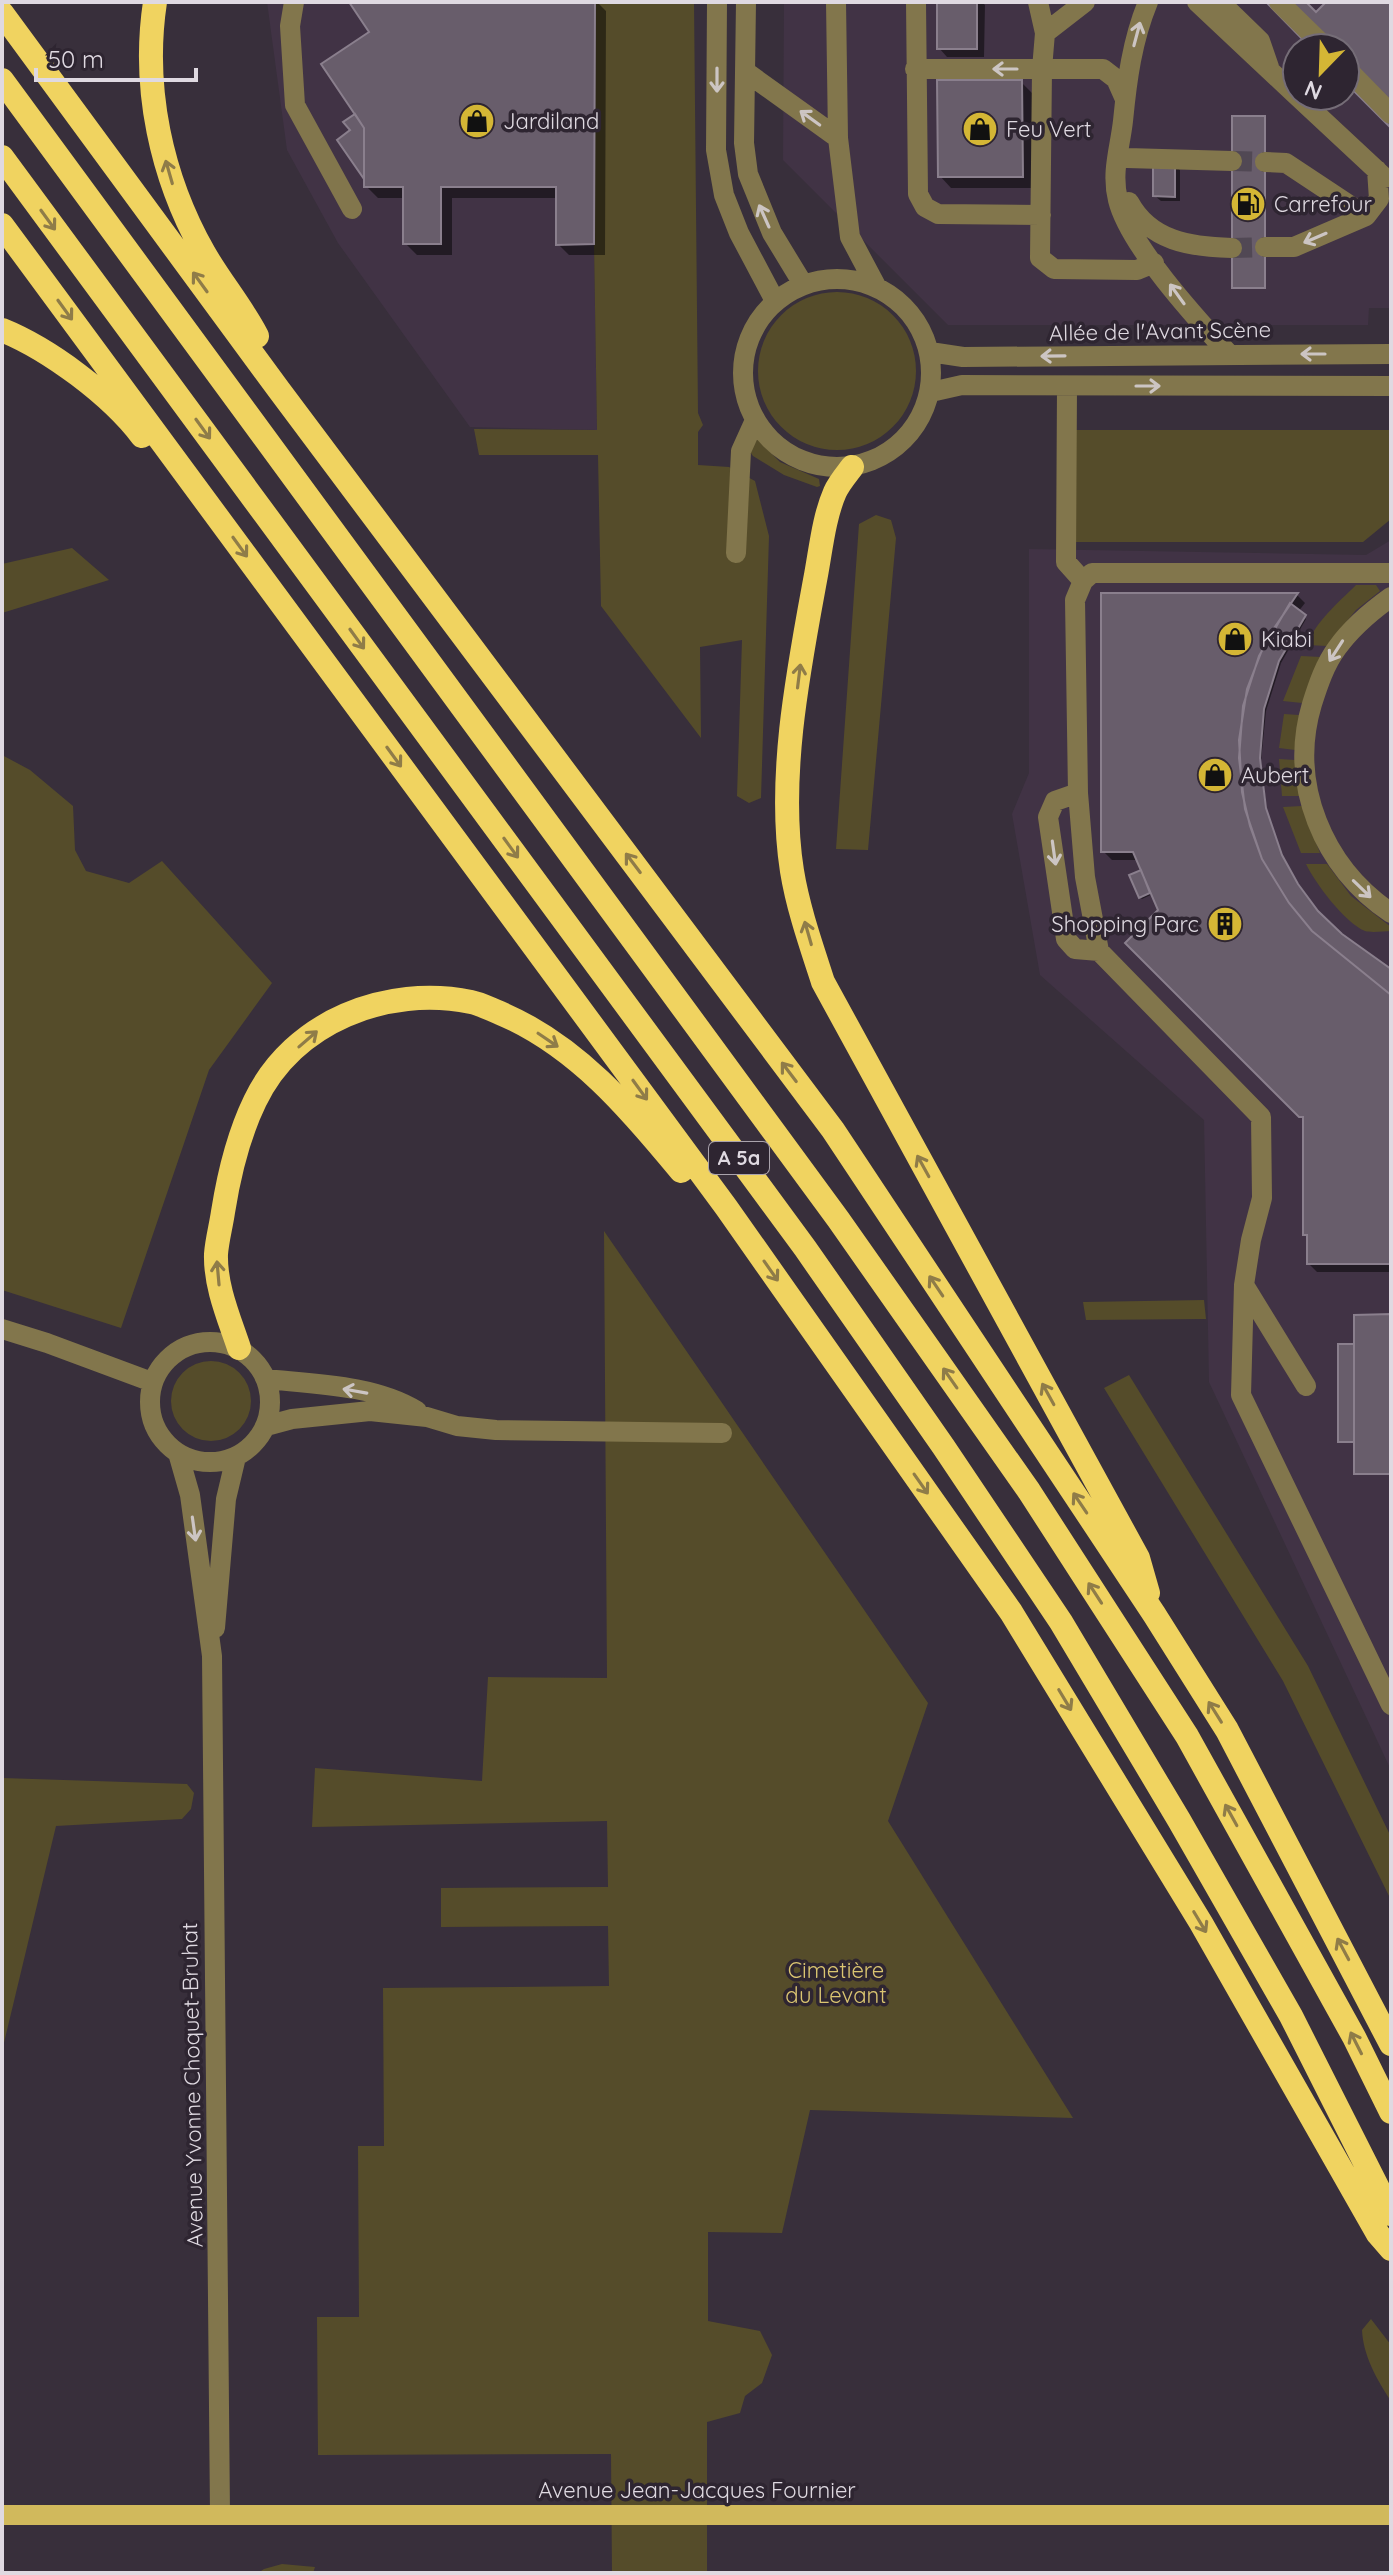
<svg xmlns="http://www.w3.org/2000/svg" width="1393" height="2575" viewBox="0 0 1393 2575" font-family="Quicksand,sans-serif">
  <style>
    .built { fill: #413345; fill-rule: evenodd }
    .green { fill: #554c2a }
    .shadow { fill: #0007; fill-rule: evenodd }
    .building { fill: #685d6b; stroke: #8a7f8d; stroke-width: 2 }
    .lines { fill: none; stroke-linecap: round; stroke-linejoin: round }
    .minor-tunnel { stroke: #514854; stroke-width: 20; stroke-dasharray: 20 10; stroke-linecap: butt }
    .minor { stroke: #82764c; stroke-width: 20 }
    .major { stroke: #d1b95c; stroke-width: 20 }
    .highway { stroke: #f0d360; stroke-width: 24 }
    .oneway { stroke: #ccc5c3 }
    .oneway2 { stroke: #8f7c48 }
    .labels { text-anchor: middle; stroke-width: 7; stroke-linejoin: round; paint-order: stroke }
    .shield { fill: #2e2531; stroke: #aaa3ac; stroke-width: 2 }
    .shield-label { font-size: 20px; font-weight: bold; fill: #dfd9e1 }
    .poi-label { font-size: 22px; fill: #dfd9e1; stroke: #2e2531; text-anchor: start }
    .street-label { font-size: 22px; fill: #dfd9e1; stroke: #2e2531 }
    .park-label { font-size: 22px; fill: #dbc571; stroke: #2e2531 }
  </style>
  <rect width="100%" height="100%" fill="#382f3b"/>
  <path class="built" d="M267,2H595L594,244L597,430L470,427L338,243L287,150Z
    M784,2H1391V308H1369L1368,325H948L783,160ZM1297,48H1345V96H1297Z
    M1391,540V1770L1209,1382L1204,1120L1040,975L1012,814L1029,773V549L1366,555Z"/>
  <path class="green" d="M595,2H694L698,413L703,425L698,432V465L729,467L755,481L769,536L761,798L749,803L737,796L742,640L700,647L701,738L601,606L598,455H479L474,429L597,430L594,244Z
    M758 371a79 79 0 1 1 158 0a79 79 0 1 1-158 0Z
    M1074,430H1391V519L1363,542H1072Z
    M757,439L780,462L819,479L820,486L817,487L784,475L753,456L750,452Z
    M876,515L891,520L896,538L868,850L836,849L859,524Z
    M72,548L109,580L2,613V564Z
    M1356,585H1376L1380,591L1356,610L1327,646L1307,645C1316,621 1338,603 1356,585Z
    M1301,656L1321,657L1302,703L1283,701Z
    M1284,714L1299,715L1295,750L1279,748Z
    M2,755L30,770L73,806L75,850L86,871L129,883L162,861L272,983L209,1070L121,1328L2,1290Z
    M1279,759L1295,760L1300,796H1282Z
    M1302,806L1320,853H1301L1283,807Z
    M1306,864H1327L1351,896L1391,927V931C1384,931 1372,933 1365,931C1345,923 1315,883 1306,864Z
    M604,1231L928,1703L888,1821L1073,2118L810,2110L782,2233L708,2232V2321L760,2331L772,2355L762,2383L745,2396L740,2413L707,2422V2573H612L611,2454L318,2455L317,2317H359L358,2146H384L383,1988L609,1986L608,1926L441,1927V1888L608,1887L607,1821L312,1827L315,1768L482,1781L488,1677L607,1678Z
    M1204,1300L1206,1319L1086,1320L1083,1302Z
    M171 1401a40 40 0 1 1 80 0a40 40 0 1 1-80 0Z
    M1129,1375L1308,1666L1391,1837V1900L1283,1681L1104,1388Z
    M2,1778L187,1784L194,1793L191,1809L182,1819L56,1826L2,2051Z
    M1371,2319L1391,2345V2401C1377,2380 1363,2355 1362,2330Z
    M282,2564L315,2567L313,2573H258L264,2569Z"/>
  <path class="shadow" d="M351,2H597L606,11L605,255H569L558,244V198H452V255H417L405,243V198H378L366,186L353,131L372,32Z
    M939,2H982L985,5L984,57H947L939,48Z
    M1021,82L1033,94V188H951L940,176Z
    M1264,118L1266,120V289H1236L1234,287Z
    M1174,165L1180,170V201H1161L1155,196Z
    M1103,595H1297L1305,603L1298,612L1306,619L1281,663L1266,711L1261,761L1267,811L1284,859L1300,888L1319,915L1353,946L1391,971V1272H1317L1309,1264V1238L1305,1234V1121L1128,943L1160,911L1153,894L1142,899L1140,897L1132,876L1143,871L1139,860H1112L1103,851ZM1253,662L1257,663L1248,692L1245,691ZM1317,933L1341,953L1339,956L1315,935Z
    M1391,1316V1475H1358L1356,1443L1340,1441L1356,1346Z"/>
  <path class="building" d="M349,2H595L594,244L556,245V187H441V244H403V187H364V128L321,64L369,32Z
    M937,2H977V49H937Z
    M1266,2H1306L1316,12L1326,2H1391V128L1345,82V48H1311Z
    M937,80H1022L1023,177H938Z
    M355,114L364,128V179L337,140L350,130L343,122Z
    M1232,116H1265V288H1232Z
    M1153,163H1175V197L1153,196Z
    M1101,593H1298L1266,640L1247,689L1239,740L1242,792L1250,826L1262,859L1289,903L1312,931L1391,995V1264H1307V1235H1303V1117H1299L1125,943L1158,910L1133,852H1101Z
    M1290,603L1306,615L1279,661L1264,709L1260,758L1266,808L1282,855L1298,884L1318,911L1342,934L1391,969V995L1312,931L1289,903L1262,859L1245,809L1239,758L1243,706L1259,656Z
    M1141,870L1150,893L1139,898L1129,875Z
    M1391,1314V1474H1354V1315Z
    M1338,1344H1354V1442H1338Z"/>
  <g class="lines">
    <path class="minor-tunnel" d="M1232,161L1265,162
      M1232,248L1265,247"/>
    <path class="minor" d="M294,2L290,26L295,105L352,209
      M717,2L716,150L724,195L739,233L775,301
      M746,2L744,143L748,174L772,233L803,284
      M836,2L838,138
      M916,2L918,194L925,207L938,214L1041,215
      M1038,2L1045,33
      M1085,2L1045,33L1042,69L1040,258L1054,269L1137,270L1154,263
      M1148,2C1132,41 1127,80 1123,121C1120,148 1111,172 1118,200C1129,245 1196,318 1228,353
      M1197,2L1297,96
      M1220,2L1260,41L1269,67
      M1279,2L1326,48
      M1345,67L1391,114
      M915,69H1103L1116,79L1124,97
      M746,72L838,138L850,237L876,286
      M1297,96L1385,178
      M1127,158L1232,161
      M1265,162L1286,163L1366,216
      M1129,202C1150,241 1190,247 1232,248
      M1265,247H1294L1366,216L1379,199L1377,170
      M743 373a94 94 0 1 1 188 0a94 94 0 1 1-188 0Z
      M930,352L963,357L1391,354
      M1067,387L1066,562L1083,581
      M931,392L962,385L1391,386
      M736,553L741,451L755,420
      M1391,573H1092L1083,581L1075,600L1078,793L1085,877L1099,951L1261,1117L1262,1198L1251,1240L1244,1285L1241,1395L1391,1705
      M1391,597C1370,612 1352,627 1337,648C1325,664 1318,685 1312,704C1288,784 1323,867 1391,913
      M1078,793L1055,801L1048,817L1066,939L1075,949L1099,951
      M1244,1285L1306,1386
      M2,1329L47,1343L152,1382
      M150 1402a60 60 0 1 1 120 0a60 60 0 1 1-120 0Z
      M266,1379C315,1384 375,1385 417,1411
      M266,1426L292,1419L370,1411L427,1417L457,1426L496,1430L722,1433
      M178,1453L190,1495L212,1656L220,2514
      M215,1628L226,1499L236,1457"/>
    <path class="major" d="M2,2515H1391"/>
    <path class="highway" d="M155,2C142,88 161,177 204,253C220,281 242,307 257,336
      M2,13L279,390L833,1130L1154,1614L1227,1730L1391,2044
      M2,80L838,1219L1029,1491L1187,1736L1354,2037L1391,2112
      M2,157L805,1248L943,1446L1061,1622L1179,1820L1291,2016L1391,2214
      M2,225L726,1207L1011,1612L1201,1923L1378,2234L1391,2249
      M2,330C49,349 111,395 142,436
      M852,467C846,475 839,483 835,492C824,517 821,548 816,575C799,667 777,777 792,871C798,908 811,945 823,982L1138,1558L1148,1593
      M239,1348C229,1318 215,1286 216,1254C217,1240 221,1226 223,1212C229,1174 238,1136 255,1101C293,1021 387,985 471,1002C481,1004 490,1009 500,1013C576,1045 630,1109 681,1171"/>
  </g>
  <defs><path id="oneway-shaft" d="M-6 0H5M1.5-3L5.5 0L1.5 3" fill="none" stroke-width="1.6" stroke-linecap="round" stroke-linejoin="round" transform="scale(2)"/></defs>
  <g class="oneway">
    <use href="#oneway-shaft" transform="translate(1137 34) rotate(-75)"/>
    <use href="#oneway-shaft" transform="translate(1005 69) rotate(-180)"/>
    <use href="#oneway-shaft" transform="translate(717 80) rotate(90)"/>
    <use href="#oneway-shaft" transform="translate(810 118) rotate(-144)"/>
    <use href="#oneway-shaft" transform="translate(764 216) rotate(-114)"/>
    <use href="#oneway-shaft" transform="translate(1315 238) rotate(157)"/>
    <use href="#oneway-shaft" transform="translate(1177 294) rotate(-126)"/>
    <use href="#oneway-shaft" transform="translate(1313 354) rotate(-180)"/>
    <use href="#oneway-shaft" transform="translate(1053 356) rotate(179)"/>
    <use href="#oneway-shaft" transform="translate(1148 386)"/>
    <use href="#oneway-shaft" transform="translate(1336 651) rotate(123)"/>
    <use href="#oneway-shaft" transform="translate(1054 853) rotate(82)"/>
    <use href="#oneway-shaft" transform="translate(1362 889) rotate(44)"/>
    <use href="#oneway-shaft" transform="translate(355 1391) rotate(-170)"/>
    <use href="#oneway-shaft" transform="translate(194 1529) rotate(82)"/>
  </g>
  <g class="oneway2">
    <use href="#oneway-shaft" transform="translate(169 172) rotate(-106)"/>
    <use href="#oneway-shaft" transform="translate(48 220) rotate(54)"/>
    <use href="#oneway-shaft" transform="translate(200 282) rotate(-126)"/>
    <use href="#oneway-shaft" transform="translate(65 310) rotate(54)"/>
    <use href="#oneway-shaft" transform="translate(203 429) rotate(54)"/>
    <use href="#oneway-shaft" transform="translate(240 547) rotate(54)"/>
    <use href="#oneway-shaft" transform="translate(357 639) rotate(54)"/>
    <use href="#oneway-shaft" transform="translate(799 676) rotate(-83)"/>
    <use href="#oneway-shaft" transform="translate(394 757) rotate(54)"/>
    <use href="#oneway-shaft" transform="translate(511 848) rotate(54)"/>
    <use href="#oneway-shaft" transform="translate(633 863) rotate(-127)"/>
    <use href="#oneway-shaft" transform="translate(808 933) rotate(-106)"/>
    <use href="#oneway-shaft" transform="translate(308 1039) rotate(-41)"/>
    <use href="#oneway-shaft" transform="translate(548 1040) rotate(34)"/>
    <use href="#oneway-shaft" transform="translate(789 1072) rotate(-127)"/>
    <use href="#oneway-shaft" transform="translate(640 1090) rotate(54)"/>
    <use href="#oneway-shaft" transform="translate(923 1166) rotate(-119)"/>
    <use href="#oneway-shaft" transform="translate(771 1271) rotate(55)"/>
    <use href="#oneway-shaft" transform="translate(218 1273) rotate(-95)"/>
    <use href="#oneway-shaft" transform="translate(936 1286) rotate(-124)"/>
    <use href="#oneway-shaft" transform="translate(950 1378) rotate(-125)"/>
    <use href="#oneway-shaft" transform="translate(1048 1394) rotate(-119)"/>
    <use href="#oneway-shaft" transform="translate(921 1484) rotate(55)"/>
    <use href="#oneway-shaft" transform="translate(1080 1503) rotate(-124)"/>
    <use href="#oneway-shaft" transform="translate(1095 1593) rotate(-123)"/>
    <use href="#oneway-shaft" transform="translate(1065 1700) rotate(59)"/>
    <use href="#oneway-shaft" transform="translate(1215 1712) rotate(-122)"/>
    <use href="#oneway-shaft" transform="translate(1231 1815) rotate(-119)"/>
    <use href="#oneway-shaft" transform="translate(1200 1922) rotate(59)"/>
    <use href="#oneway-shaft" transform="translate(1343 1949) rotate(-118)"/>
    <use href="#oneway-shaft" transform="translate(1356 2043) rotate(-117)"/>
  </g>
  <defs>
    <symbol id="shop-disc" viewBox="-11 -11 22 22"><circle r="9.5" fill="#d4b635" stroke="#2e2531"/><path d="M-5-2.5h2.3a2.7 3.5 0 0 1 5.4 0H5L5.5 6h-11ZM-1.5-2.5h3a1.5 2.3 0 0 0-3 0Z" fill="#111"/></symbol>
    <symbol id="fuel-disc" viewBox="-11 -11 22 22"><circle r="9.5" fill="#d4b635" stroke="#2e2531"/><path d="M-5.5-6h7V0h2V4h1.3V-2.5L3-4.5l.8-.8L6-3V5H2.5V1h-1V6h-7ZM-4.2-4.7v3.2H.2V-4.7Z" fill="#111"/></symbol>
    <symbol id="building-disc" viewBox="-11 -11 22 22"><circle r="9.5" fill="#d4b635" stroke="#2e2531"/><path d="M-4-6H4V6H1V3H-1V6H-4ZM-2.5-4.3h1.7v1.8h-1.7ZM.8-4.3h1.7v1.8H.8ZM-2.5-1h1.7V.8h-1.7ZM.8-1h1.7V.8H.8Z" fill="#111"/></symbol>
  </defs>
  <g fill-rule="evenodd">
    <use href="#shop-disc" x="457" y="101" width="40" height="40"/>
    <use href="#shop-disc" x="960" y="109" width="40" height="40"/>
    <use href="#fuel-disc" x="1228" y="184" width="40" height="40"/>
    <use href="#shop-disc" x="1215" y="619" width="40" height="40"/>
    <use href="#shop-disc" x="1195" y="755" width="40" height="40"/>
    <use href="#building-disc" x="1205" y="904" width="40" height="40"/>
  </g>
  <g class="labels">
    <rect class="shield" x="709" y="1142" width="60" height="32" rx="6"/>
    <g class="shield-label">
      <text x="739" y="1165">A 5a</text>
    </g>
    <g class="poi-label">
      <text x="503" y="129">Jardiland</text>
      <text x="1006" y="137">Feu Vert</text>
      <text x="1274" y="212">Carrefour</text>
      <text x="1261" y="647">Kiabi</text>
      <text x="1241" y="783">Aubert</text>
      <text x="1199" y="932" text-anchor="end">Shopping Parc</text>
    </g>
    <g class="street-label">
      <text transform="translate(1160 331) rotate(-1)" y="8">Allée de l'Avant Scène</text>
      <text transform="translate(192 2085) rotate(-91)" y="8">Avenue Yvonne Choquet-Bruhat</text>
      <text x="697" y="2498">Avenue Jean-Jacques Fournier</text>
    </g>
    <g class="park-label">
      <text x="836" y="1978">Cimetière<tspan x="836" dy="25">du Levant</tspan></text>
    </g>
  </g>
  <rect width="1393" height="2575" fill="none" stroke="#dfd9e1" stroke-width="8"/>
  <g transform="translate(1321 72) rotate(203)"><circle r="38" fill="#2e2531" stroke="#756d77" stroke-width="2"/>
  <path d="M0-6L14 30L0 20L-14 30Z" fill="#d4b635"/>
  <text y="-12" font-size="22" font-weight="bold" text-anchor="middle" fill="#dfd9e1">N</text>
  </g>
  <path d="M36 68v12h160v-12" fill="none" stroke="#dfd9e1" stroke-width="4"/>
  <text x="48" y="68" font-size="24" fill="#dfd9e1" stroke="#2e2531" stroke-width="6" paint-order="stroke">50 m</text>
</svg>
